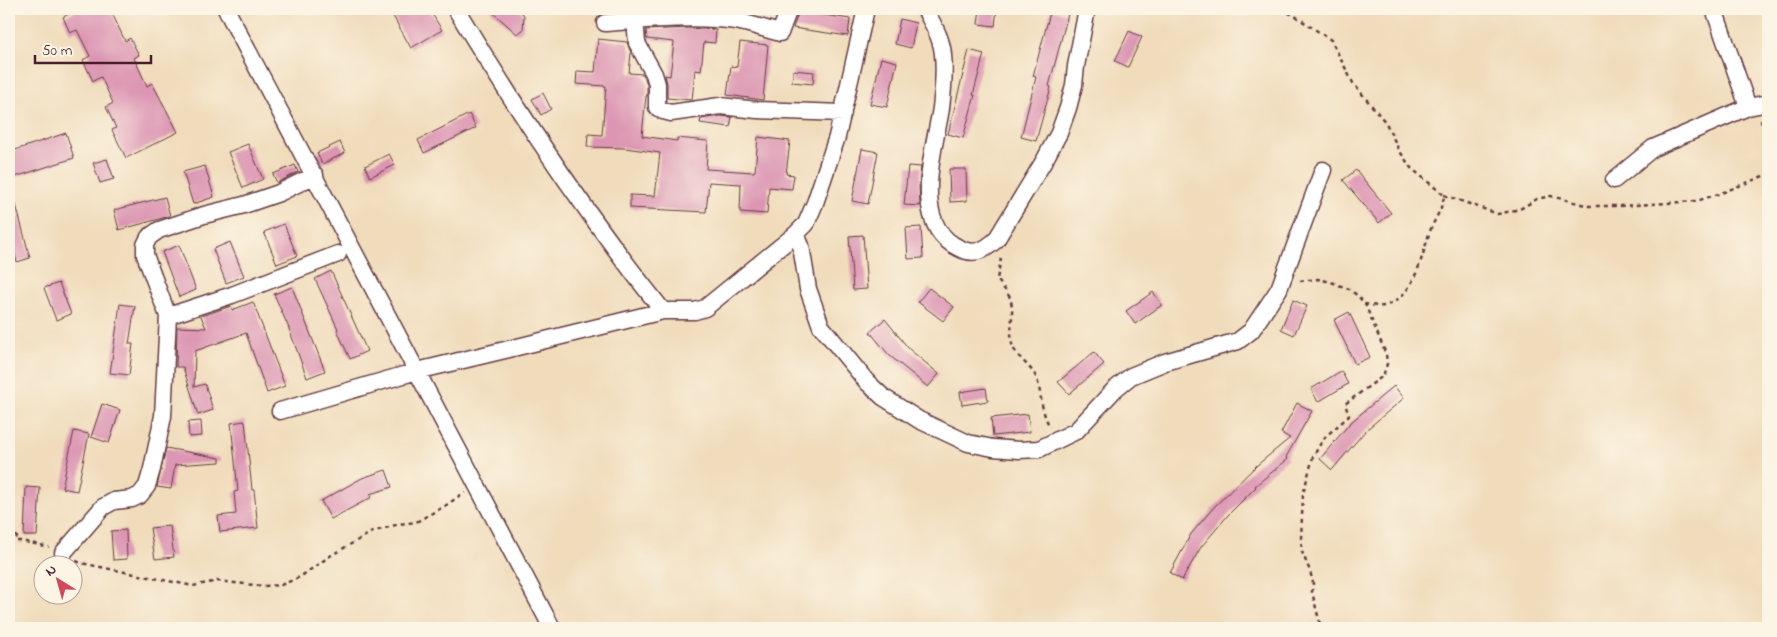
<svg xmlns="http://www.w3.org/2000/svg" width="1777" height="637" viewBox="0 0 1777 637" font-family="'Indie Flower',sans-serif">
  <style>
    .building { fill: #dc95b2 }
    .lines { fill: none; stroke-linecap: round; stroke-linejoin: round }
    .minor-casing { stroke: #633b41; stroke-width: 19 }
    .path { stroke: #633b41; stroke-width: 2.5; stroke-dasharray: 4 4; stroke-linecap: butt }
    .minor { stroke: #fff; stroke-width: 16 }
  </style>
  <rect width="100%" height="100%" fill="#fcf5e5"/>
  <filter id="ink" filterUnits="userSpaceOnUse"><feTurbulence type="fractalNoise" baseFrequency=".02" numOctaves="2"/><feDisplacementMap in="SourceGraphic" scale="10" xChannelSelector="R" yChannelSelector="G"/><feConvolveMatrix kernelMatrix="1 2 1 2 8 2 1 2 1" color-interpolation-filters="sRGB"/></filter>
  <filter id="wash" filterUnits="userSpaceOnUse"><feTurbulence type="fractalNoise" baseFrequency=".0096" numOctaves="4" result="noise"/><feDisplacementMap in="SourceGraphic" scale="20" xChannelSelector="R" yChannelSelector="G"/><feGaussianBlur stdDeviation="1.12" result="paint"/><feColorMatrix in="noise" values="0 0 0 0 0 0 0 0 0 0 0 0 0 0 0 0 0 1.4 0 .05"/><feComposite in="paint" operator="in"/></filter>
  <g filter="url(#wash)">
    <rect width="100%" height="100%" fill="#f0dcbb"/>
    <g id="blocks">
      <path class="building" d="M79,9H110L125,41L130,38L139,55L134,58L147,86L152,83L178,132L126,158L112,130L116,128L106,107L113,103L101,77L93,81L83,60L90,56L77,30L70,33L63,17Z
        M389,9H429L442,30L411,48Z
        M489,9H520L524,16L523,30L517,34Z
        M980,9H997L995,26L978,24Z
        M1051,9L1068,14L1049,86L1051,87L1036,141L1021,137L1036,77L1033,76Z
        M799,11L850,19L848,36L793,28Z
        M900,19L916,23L911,48L895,44Z
        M688,28L716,30L715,43L704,42L701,71L695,70L692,100L667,98V84L665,75L670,76L674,42L647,39L646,30Z
        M1129,31L1142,37L1128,67L1115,61Z
        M598,39L627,42L631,53L629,73L643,74L645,78L647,85V96H646L642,136L677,141V138L708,141L706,169L753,172L755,171L758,137L790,141L786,174L794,175L792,189L769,187L767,214L740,212L741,184L709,182L706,212L630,208V195L655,196L660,153L625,148L587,147L588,134L602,135L606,86L576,84L577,71L595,72Z
        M740,42L768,45L763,100L727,95L731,66L737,67Z
        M969,50L984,54L973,95H975L963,138L948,134Z
        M881,58L897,62L887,107L870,104Z
        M793,70L814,72L813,84L792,82Z
        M543,93L551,109L541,115L532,99Z
        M469,114L476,128L424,153L418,140Z
        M720,116L732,117L730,127L700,123L701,119Z
        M66,133L74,158L9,179V152Z
        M340,142L345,153L322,164L317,153Z
        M248,144L263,179L243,188L228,152Z
        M862,149L878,152L868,204L852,201Z
        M389,154L395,165L370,177L365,166Z
        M107,159L114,179L100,183L93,163Z
        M295,165L298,172L277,183L273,174Z
        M205,166L214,197L193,204L183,172Z
        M908,166L921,167L919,185L920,206L904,205Z
        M949,169H966L967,201L950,202Z
        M1356,170L1391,213L1379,223L1343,180Z
        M13,193L30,258L17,262L9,232V194Z
        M165,197L170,216L119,230L114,210Z
        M284,224L297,256L277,264L264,232Z
        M921,227L923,258L908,259L906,228Z
        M863,235L867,289L853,290L849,236Z
        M230,242L244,276L226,283L213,249Z
        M179,245L196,290L179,297L162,252Z
        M331,271L367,351L350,359L337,330L338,329L315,279Z
        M59,283L71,314L56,320L44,288Z
        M292,287L325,371L307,378L288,326L274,294Z
        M929,288L954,307L943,321L918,302Z
        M1153,292L1162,305L1135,324L1126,311Z
        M1293,300L1307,306L1294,335L1281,329Z
        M253,302L285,386L267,393L246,333L195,351L194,387L205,384L213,410L198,415L183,367H176L177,327L206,328L201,316L231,306L232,310Z
        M120,304L135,306L129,344H133L129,375L110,373Z
        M1349,312L1370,357L1355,364L1334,320Z
        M885,319L909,349L939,374L928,387L889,355L870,332Z
        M1094,352L1104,364L1069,394L1058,382Z
        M1341,371L1348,384L1318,402L1311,389Z
        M1394,386L1404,398L1366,430L1332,470L1320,459L1350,423Z
        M986,388L988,401L962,405L960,392Z
        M1297,403L1312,411L1286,457L1288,459L1255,486L1256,487L1229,514L1201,547L1182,580L1170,573L1191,534L1214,507L1256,466L1290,438L1281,433Z
        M102,404L120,410L109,443L91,437Z
        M1028,414L1030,432L993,436L991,418Z
        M201,421L202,436L189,437L188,422Z
        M245,421L252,490H254L258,528L220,532L218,516L236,514L234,492L238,491L231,423Z
        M74,431L89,434L77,491L62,488Z
        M166,448L220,458V462L175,465L171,489L157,487Z
        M386,470L392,487L370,494L372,497L331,519L321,501L362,478Z
        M26,487L40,488L37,536H24Z
        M170,526L174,557L155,559L150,528Z
        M126,530L127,559L113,560L111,531Z"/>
    </g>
  </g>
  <g filter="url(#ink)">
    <use href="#blocks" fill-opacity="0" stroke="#633b41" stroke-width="1"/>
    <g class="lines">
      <defs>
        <path id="minor" d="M226,9L552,628
          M456,9C518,112 588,217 663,311
          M925,9C932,23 942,38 943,55C945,72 943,91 941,108C935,148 909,225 959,248C974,256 985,250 996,240L1044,161L1059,133L1068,108L1074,85L1076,66L1087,9
          M1714,9L1748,107
          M635,20L637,43L654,74L657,84V107L663,111L671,113L720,106L757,110L843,113
          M605,23C644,20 697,15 736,21C751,24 765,29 780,33L789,9
          M1614,180L1653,148L1748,107L1768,103
          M796,234L801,246L808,289L821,326L867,382L883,397L919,420L968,443L993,448L1019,450L1039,449L1076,431L1115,389L1131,376L1165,362L1238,341L1251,331L1279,289L1323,170
          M168,316L232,295L338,254
          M280,411L417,371L505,350L663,311H695L705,308L796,234L806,224L815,203L837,137L866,9
          M63,553L103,507L114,501L132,499L140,495L147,486L152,469L163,416L168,316L145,255V245L149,237L159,230L204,215L244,205L279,193L315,175"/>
      </defs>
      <use href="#minor" class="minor-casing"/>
      <path class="path" d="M1281,9L1295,16L1331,40L1353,83L1386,123L1399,150L1411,168L1444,195C1443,209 1433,221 1429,234C1421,259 1414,298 1384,306C1378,307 1371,305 1365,304
        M1761,120L1768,149
        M1444,195L1498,214L1520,209L1537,199L1551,196L1589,206H1620L1697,201L1724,192L1768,174
        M1001,258L997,279C1001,285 1007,292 1010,298C1015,311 1009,330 1012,344C1015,357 1032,366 1037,379C1042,396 1040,409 1050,427
        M1300,281L1318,279L1331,282L1349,289L1358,296L1365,304L1386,354L1387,364L1383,376L1345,404L1349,416L1326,436L1319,446L1313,457L1303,494L1301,539L1302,552L1310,571L1313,583L1312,592L1321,628
        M9,530L21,541
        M9,541H21L49,547
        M76,561L81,563L193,586L217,581L263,586L281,585L300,577L330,556L372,532L399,524L416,522L445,506L465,492"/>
      <use href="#minor" class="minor"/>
    </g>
  </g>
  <rect width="1777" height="637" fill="none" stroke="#fcf5e5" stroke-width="30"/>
  <g transform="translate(58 580) rotate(323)"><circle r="24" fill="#fcf5e5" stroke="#b59f9b"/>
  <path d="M0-4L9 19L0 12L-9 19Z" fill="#d1495b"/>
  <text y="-8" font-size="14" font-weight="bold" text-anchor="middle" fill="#4a1f2b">N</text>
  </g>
  <path d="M35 55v8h116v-8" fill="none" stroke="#4a1f2b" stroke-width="2.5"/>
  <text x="42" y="55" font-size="15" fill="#4a1f2b" stroke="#fcf5e5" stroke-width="4" paint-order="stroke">50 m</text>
</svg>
